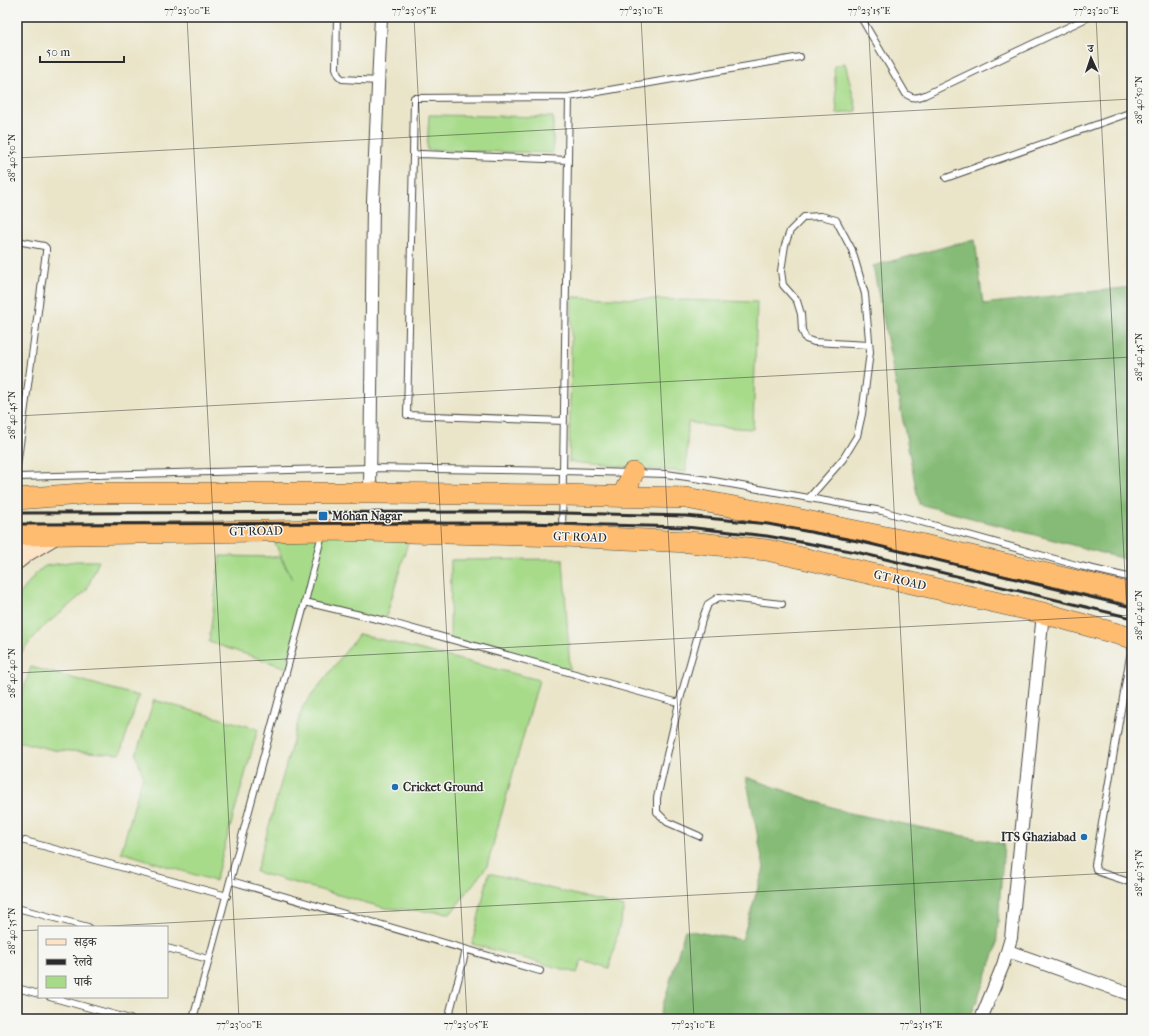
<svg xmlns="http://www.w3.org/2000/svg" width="1149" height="1036" viewBox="0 0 1149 1036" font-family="'IM FELL French Canon','Noto Serif Devanagari',serif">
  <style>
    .green { fill: #a7db8a; stroke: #69835a }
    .forest { fill: #85bb76; stroke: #587350 }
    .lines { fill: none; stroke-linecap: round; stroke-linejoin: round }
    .service-casing { stroke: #484743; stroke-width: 8 }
    .minor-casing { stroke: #484743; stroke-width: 14 }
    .secondary-casing { stroke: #484743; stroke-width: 20 }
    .trunk-casing { stroke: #484743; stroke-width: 22 }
    .service { stroke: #fff; stroke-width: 6 }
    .minor { stroke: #fff; stroke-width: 12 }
    .secondary { stroke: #fee4c6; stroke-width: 18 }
    .trunk { stroke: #fdbc70; stroke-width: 21 }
    .rail { stroke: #2b2b2b; stroke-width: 3 }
    .ticks { fill: none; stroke: #2b2b2b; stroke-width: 1; stroke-opacity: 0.45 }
    .poi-dot { fill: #1f6fb2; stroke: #f6f6f2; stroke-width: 1.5 }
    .labels { text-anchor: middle; stroke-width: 3; stroke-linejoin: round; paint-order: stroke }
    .poi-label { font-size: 12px; font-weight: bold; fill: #2b2b2b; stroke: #f6f6f2; text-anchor: start }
    .street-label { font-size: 12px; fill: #2b2b2b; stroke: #f6f6f2 }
    .neatline { fill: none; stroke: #2b2b2b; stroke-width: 1.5 }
    .ticks-label { font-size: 10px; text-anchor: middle; fill: #2b2b2b }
  </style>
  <rect width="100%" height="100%" fill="#f6f6f2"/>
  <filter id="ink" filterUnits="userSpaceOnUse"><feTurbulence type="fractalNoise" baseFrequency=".025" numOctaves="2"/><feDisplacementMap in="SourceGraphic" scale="8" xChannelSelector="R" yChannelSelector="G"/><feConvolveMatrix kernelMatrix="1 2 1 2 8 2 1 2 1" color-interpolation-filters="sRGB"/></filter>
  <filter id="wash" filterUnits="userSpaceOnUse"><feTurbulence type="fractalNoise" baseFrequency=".012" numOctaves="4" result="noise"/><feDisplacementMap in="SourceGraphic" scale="16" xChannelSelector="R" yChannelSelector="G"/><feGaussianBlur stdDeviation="0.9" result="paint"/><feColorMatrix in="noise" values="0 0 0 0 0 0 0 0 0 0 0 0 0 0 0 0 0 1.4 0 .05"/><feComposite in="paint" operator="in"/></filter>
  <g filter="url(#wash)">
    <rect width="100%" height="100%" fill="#eae5c9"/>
    <path class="green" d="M845,63L857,111L837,114L834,66Z
      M429,115L553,117V153L427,150Z
      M572,297L757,302L753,429L709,426L688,422L686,472L569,462Z
      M269,531L411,532L385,621L302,600L287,668L209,642L220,556L280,557L292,579Z
      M563,559L570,670L450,639L451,560Z
      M76,561H99L86,591L41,629L19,655H17V598L36,573L45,566Z
      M359,634L539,680L487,866L451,913L385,908L256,872L302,708Z
      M31,667L139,696L120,754L54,750L17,741V708Z
      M154,700L258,729L215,881L121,852L143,775L136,755Z
      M489,873L624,907L609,968L582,960L577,973L472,944Z"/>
    <path class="forest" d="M975,239L983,304L1132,287V561L919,504L873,266Z
      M746,777L849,813L1004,844L996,949L970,1019H659L685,930L742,940L764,868Z"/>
  </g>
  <g filter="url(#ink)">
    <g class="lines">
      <defs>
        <path id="service" d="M337,17L336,68L338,75L342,79L378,81
          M863,17V21L906,94C913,99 917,98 925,95L1089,17
          M413,155L421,154L568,160
          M946,178L1132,112
          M17,241L44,246L46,248V252L17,466
          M564,421L407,415L413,155L414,98L569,97L800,57
          M17,477L370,468L563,471L666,474L708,480L882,511L1080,566L1132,578
          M809,498L843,459L857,436L862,414L870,352L865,294L852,250L836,220L821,216L804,217L790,231L785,245L781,271L783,285L797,301L801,314L802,330L806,339L814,342L869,345
          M562,534L569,97
          M305,602L385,621L679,703
          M1132,644L1095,865L1096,869L1099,872L1132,883
          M699,836L667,822L657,812V798L679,703L702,620L708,604L719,597L782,604
          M25,841L227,896
          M231,881L540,971
          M17,908L88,927
          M167,948L208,959
          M17,988L39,994
          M50,997L130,1019
          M193,1019L305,602L322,534
          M448,1019L466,950"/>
        <path id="minor" d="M370,493L373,201L381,17
          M1008,951L1132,995
          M981,1019L1003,965L1011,938L1043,613"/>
        <path id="secondary" d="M17,560L27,552L57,534"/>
        <path id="trunk" d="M623,496L633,473
          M17,499L94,493H370L562,495L686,498L772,514L915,543L1132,594
          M17,535L329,530L562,536L689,542L767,550L1043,613L1132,638"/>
      </defs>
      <use href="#service" class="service-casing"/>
      <use href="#minor" class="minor-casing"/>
      <use href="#secondary" class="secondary-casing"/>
      <use href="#trunk" class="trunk-casing"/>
      <use href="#service" class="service"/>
      <use href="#minor" class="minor"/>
      <use href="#secondary" class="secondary"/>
      <use href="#trunk" class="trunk"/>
      <path class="rail" d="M17,513L525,512L686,516L768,524L858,541L1132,607
        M17,524L525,523L686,527L767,536L856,552L1132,618"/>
    </g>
  </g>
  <path class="ticks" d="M187,17L239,1019M414,17L467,1019M641,17L694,1019M868,17L921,1019M1096,17L1132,711M17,158L1132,99M17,416L1132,357M17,673L1132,615M90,927L1132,872M17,931L39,930"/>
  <g class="poi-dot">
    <rect x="318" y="511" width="10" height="10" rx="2"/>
    <circle cx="395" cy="787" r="4"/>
    <circle cx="1084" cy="837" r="4"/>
  </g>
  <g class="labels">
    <g class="poi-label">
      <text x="332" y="520">Mohan Nagar</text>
      <text x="403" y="791">Cricket Ground</text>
      <text x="1076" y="841" text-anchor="end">ITS Ghaziabad</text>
    </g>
    <g class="street-label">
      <text transform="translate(256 531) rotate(-1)" y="4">GT ROAD</text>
      <text transform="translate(580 537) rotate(2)" y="4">GT ROAD</text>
      <text transform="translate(900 580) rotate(13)" y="4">GT ROAD</text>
    </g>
  </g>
  <rect width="1149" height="1036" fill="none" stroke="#f6f6f2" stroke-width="44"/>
  <rect x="38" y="926" width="130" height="72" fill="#f6f6f2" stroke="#a5a5a2"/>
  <rect x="46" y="939" width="20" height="6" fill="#fee4c6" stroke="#a5a5a2"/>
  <text x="74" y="946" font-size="12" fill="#2b2b2b">सड़क</text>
  <rect x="46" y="959" width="20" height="6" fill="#2b2b2b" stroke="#a5a5a2"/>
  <text x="74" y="966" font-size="12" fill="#2b2b2b">रेलवे</text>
  <rect x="46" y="976" width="20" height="12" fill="#a7db8a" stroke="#a5a5a2"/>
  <text x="74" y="986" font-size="12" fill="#2b2b2b">पार्क</text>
  <g transform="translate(1091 58) rotate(357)" stroke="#f6f6f2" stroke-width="3" paint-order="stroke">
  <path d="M0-3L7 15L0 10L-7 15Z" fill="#2b2b2b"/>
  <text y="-6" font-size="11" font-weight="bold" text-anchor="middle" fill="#2b2b2b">उ</text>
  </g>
  <path d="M40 56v6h84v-6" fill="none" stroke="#2b2b2b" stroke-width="2"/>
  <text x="46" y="56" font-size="12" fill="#2b2b2b" stroke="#f6f6f2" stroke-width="3" paint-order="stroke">50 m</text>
  <rect x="22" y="22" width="1105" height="992" class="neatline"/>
  <g class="ticks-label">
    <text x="187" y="14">77°23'00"E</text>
    <text x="414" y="14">77°23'05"E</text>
    <text x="641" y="14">77°23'10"E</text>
    <text x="869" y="14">77°23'15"E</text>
    <text x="1096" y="14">77°23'20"E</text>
    <text transform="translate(1138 100) rotate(-90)" y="4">28°40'50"N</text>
    <text transform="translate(11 158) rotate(-90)" y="4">28°40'50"N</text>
    <text transform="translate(1138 357) rotate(-90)" y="4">28°40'45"N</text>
    <text transform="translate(11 415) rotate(-90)" y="4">28°40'45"N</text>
    <text transform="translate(1138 615) rotate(-90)" y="4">28°40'40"N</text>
    <text transform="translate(11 673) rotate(-90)" y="4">28°40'40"N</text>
    <text transform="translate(1138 873) rotate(-90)" y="4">28°40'35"N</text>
    <text transform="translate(11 931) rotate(-90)" y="4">28°40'35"N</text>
    <text x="239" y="1028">77°23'00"E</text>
    <text x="466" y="1028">77°23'05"E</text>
    <text x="693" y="1028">77°23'10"E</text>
    <text x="921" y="1028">77°23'15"E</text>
  </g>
</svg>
